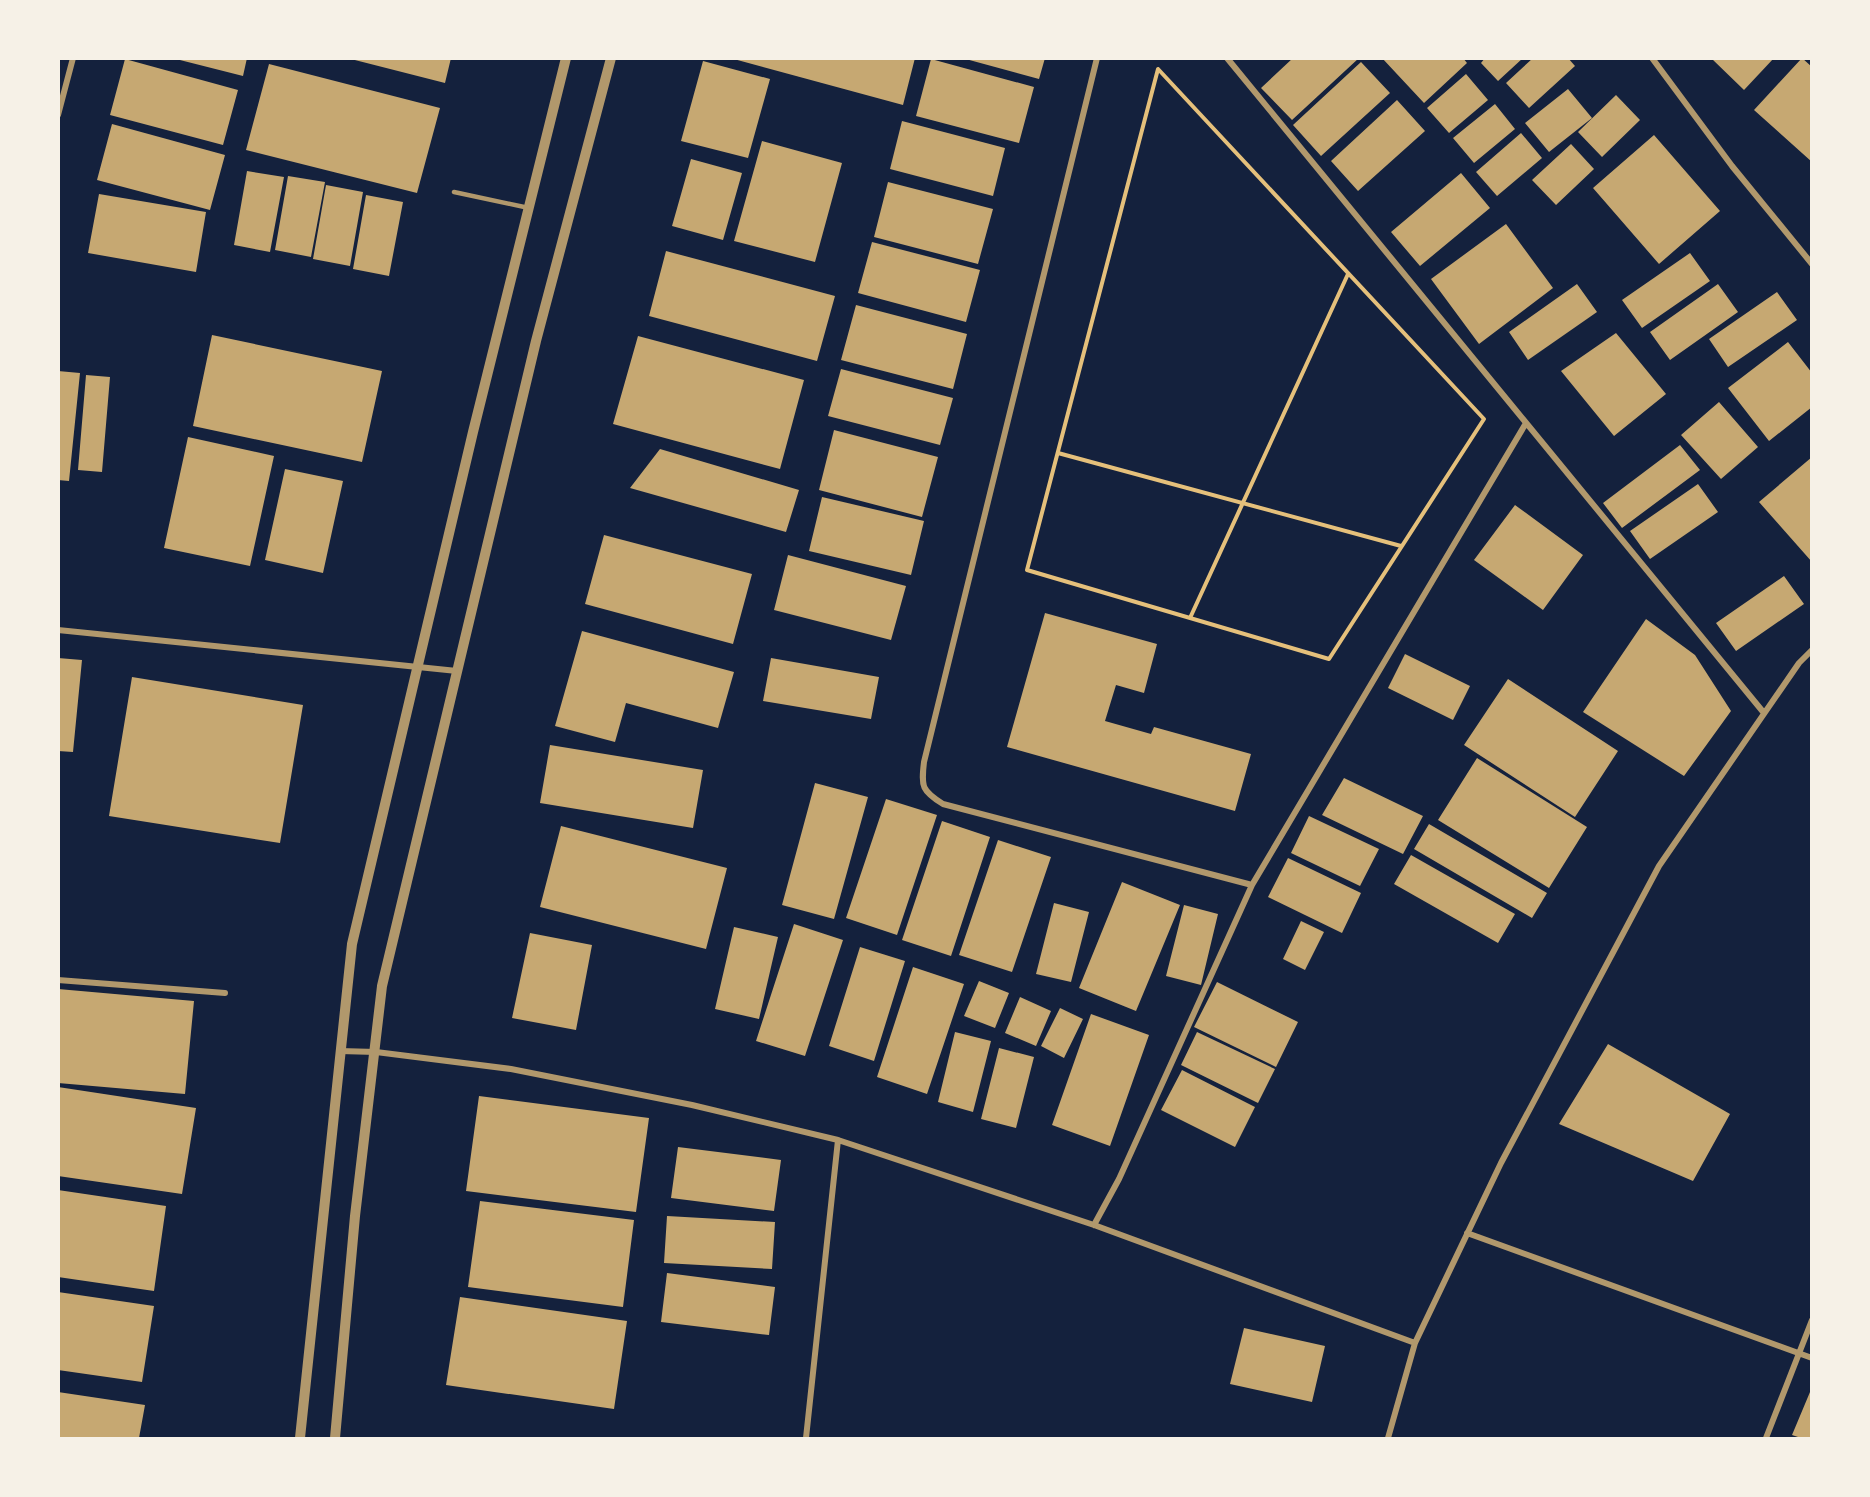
<svg xmlns="http://www.w3.org/2000/svg" width="1870" height="1497" viewBox="0 0 1870 1497" font-family="Lato,sans-serif">
  <style>
    .building { fill: #c6a872 }
    .lines { fill: none; stroke-linecap: round; stroke-linejoin: round }
    .path { stroke: #e5c07b; stroke-width: 4 }
    .service { stroke: #b1986c; stroke-width: 4.5 }
    .minor { stroke: #b1986c; stroke-width: 6 }
    .tertiary { stroke: #b1986c; stroke-width: 10 }
  </style>
  <rect width="100%" height="100%" fill="#14213d"/>
  <path class="building" d="M172,58H247L243,76Z
    M347,58H451L445,83Z
    M730,58H915L903,105Z
    M962,58H1045L1039,79Z
    M1293,58H1359L1292,120L1261,88Z
    M1382,58H1463L1467,63L1424,103Z
    M1485,58H1523L1498,81L1481,63Z
    M1533,58H1568L1575,66L1529,108L1506,83Z
    M1711,58H1774L1744,90Z
    M1802,58L1812,67V162L1754,110Z
    M125,59L238,90L223,145L110,115Z
    M931,59L1034,87L1019,143L916,116Z
    M703,61L770,79L748,158L681,141Z
    M1361,62L1390,93L1321,156L1293,125Z
    M269,64L440,108L417,193L246,150Z
    M1466,74L1488,100L1449,133L1427,108Z
    M1568,89L1592,118L1549,152L1525,123Z
    M1616,95L1640,120L1602,157L1578,132Z
    M1397,100L1425,131L1358,191L1331,161Z
    M1495,104L1515,129L1474,163L1453,138Z
    M902,121L1005,148L993,196L890,169Z
    M112,124L225,155L210,210L97,180Z
    M1521,133L1542,158L1497,196L1476,172Z
    M1654,135L1720,211L1659,264L1593,188Z
    M762,141L842,163L815,262L734,241Z
    M1571,144L1594,169L1556,205L1532,180Z
    M691,159L742,173L723,240L672,226Z
    M247,171L284,177L270,252L234,245Z
    M1461,173L1490,208L1420,266L1391,232Z
    M288,176L325,182L311,257L275,250Z
    M888,182L993,209L978,264L874,237Z
    M326,185L363,192L350,266L313,259Z
    M99,194L206,212L196,272L88,253Z
    M366,195L403,202L389,276L353,269Z
    M1506,224L1553,288L1479,344L1431,279Z
    M872,242L980,270L966,322L858,293Z
    M666,251L835,296L817,361L649,316Z
    M1690,253L1710,281L1642,328L1622,300Z
    M1577,284L1597,312L1528,360L1509,332Z
    M1718,284L1738,312L1670,360L1650,332Z
    M1777,292L1797,320L1728,367L1709,339Z
    M856,305L967,334L953,389L841,360Z
    M1616,333L1666,394L1614,436L1561,371Z
    M212,335L382,371L362,462L193,426Z
    M638,336L804,380L780,469L613,424Z
    M1788,342L1812,373V407L1769,441L1728,388Z
    M841,369L953,398L940,445L828,416Z
    M58,371L80,373L69,481L58,480Z
    M86,375L110,377L102,472L78,470Z
    M1719,402L1758,447L1721,479L1681,435Z
    M834,430L938,457L922,517L819,490Z
    M188,437L274,456L250,566L164,548Z
    M1680,445L1700,470L1622,528L1603,503Z
    M660,449L799,490L786,532L630,488Z
    M1812,457V562L1759,502Z
    M285,469L343,481L323,573L265,560Z
    M1698,484L1718,512L1650,559L1630,531Z
    M822,497L924,521L911,575L809,551Z
    M1515,505L1583,555L1543,610L1474,560Z
    M604,535L752,574L733,644L585,604Z
    M788,555L906,586L891,640L774,610Z
    M1784,576L1804,604L1736,651L1716,623Z
    M1045,613L1157,644L1144,693L1116,685L1105,721L1151,734L1154,727L1251,754L1235,811L1007,747Z
    M1646,619L1695,655L1731,711L1684,776L1583,712Z
    M582,631L734,672L718,728L626,703L615,742L555,726Z
    M1405,654L1470,686L1453,720L1388,688Z
    M58,658L82,660L73,752L58,751Z
    M771,658L879,677L871,719L763,701Z
    M132,677L303,705L280,843L109,816Z
    M1508,679L1618,751L1575,817L1464,745Z
    M550,745L703,770L693,828L540,803Z
    M1477,758L1587,827L1549,888L1438,820Z
    M1344,778L1423,816L1403,854L1322,815Z
    M815,783L868,797L834,919L782,905Z
    M886,799L937,815L897,935L846,918Z
    M1309,816L1379,849L1360,886L1291,853Z
    M942,821L990,837L951,956L902,940Z
    M1429,824L1547,893L1532,918L1414,849Z
    M561,826L727,868L706,949L540,907Z
    M998,840L1051,857L1012,972L959,955Z
    M1411,855L1515,914L1498,943L1394,884Z
    M1288,858L1361,893L1342,933L1268,897Z
    M1122,882L1180,905L1136,1011L1079,988Z
    M1054,903L1089,912L1071,982L1036,974Z
    M1184,905L1218,914L1201,985L1166,976Z
    M1301,921L1324,932L1305,970L1283,959Z
    M794,924L843,940L805,1056L756,1041Z
    M734,927L778,937L759,1019L715,1009Z
    M530,933L592,945L576,1030L512,1018Z
    M860,947L905,961L874,1061L829,1046Z
    M913,967L964,984L927,1094L877,1077Z
    M979,981L1009,993L995,1028L964,1016Z
    M1217,982L1298,1022L1276,1067L1194,1027Z
    M58,989L194,1001L185,1094L58,1083Z
    M1020,997L1051,1011L1036,1046L1005,1033Z
    M1060,1008L1083,1019L1064,1058L1041,1046Z
    M1091,1014L1149,1035L1110,1146L1052,1125Z
    M955,1032L991,1041L973,1112L938,1102Z
    M1197,1032L1275,1069L1258,1103L1181,1065Z
    M1608,1044L1730,1114L1693,1181L1559,1124Z
    M999,1048L1034,1057L1016,1128L981,1119Z
    M1182,1070L1255,1107L1235,1147L1161,1110Z
    M58,1087L196,1108L182,1194L58,1176Z
    M479,1096L649,1118L636,1212L466,1191Z
    M678,1147L781,1160L774,1211L671,1198Z
    M58,1190L166,1206L154,1291L58,1277Z
    M480,1201L634,1220L623,1307L468,1287Z
    M667,1216L775,1222L772,1269L664,1263Z
    M667,1273L775,1287L769,1335L661,1322Z
    M58,1292L154,1306L142,1382L58,1370Z
    M460,1297L627,1321L614,1409L446,1385Z
    M1244,1328L1325,1346L1312,1402L1230,1384Z
    M58,1392L145,1405L139,1438H58Z
    M1810,1392L1812,1438H1801L1792,1435Z"/>
  <g class="lines">
    <path class="path" d="M1158,69L1484,419L1329,659L1027,570Z
      M1058,453L1401,546
      M1190,618L1348,274"/>
    <path class="service" d="M454,192L529,208"/>
    <path class="minor" d="M1097,58L924,762C921,787 922,791 943,804L1252,885
      M1227,58L1764,713
      M1652,58L1732,166L1812,264
      M58,115L73,58
      M58,630L457,671
      M58,980L225,993
      M340,1051L376,1052L511,1069L692,1105L838,1140L1094,1225L1415,1343
      M1094,1225L1119,1179L1252,885L1526,423
      M1467,1233L1812,1358
      M806,1438L838,1140
      M1388,1438L1415,1343L1501,1163L1659,866L1799,663L1812,650
      M1766,1438L1812,1320"/>
    <path class="tertiary" d="M300,1438L352,944L473,432L566,58
      M335,1438L355,1216L382,986L536,341L611,58"/>
  </g>
  <rect width="1870" height="1497" fill="none" stroke="#f6f1e7" stroke-width="120"/>
</svg>
